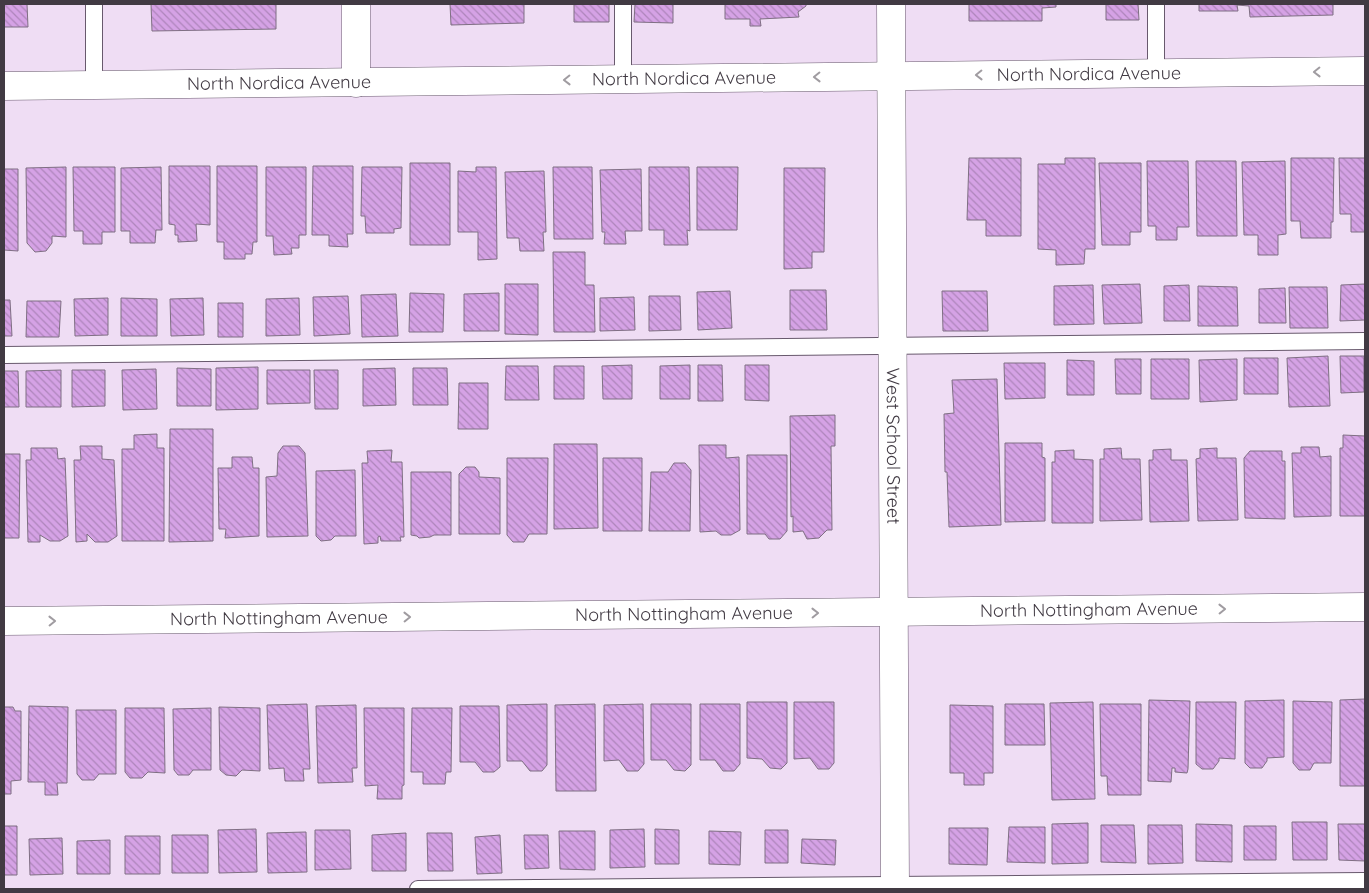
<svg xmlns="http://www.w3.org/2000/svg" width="1369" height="893" viewBox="0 0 1369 893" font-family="Quicksand,sans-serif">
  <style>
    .building { fill: url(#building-back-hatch); stroke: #7f6f83 }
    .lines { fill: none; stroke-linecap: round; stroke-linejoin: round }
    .service-casing { stroke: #68596d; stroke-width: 18 }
    .minor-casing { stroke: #68596d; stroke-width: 29 }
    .service { stroke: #fff; stroke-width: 16 }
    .minor { stroke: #fff; stroke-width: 28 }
    .oneway { stroke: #a09ca1 }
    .labels { text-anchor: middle; stroke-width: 5; stroke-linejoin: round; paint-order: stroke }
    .street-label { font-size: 18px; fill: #413a43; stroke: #fff }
  </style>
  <defs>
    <pattern id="building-back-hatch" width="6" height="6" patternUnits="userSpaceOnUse" patternTransform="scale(1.25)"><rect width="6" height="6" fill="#d5a2e5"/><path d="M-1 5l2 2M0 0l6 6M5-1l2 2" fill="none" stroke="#ae85bb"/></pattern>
  </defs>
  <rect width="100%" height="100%" fill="#efddf4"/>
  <path class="building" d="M4,4H27L28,27H4Z
    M151,4H276V29L152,31Z
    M450,4H524V23L451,25Z
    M574,4H609V22H574Z
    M635,4H673V23L634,22Z
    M725,4H806V6L798,12L799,17L760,19L761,26H750V19H725Z
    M969,4H1056V7L1042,8V21H969Z
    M1106,4H1138L1139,20H1106Z
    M1199,4H1333V15L1250,17L1249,6L1237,5L1238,11H1199Z
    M969,158H1021V236H986V220H967Z
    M1065,158H1095V249H1085L1084,264L1056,265V250L1038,249V164H1065Z
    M1291,158H1334L1333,222H1331V238H1301L1300,221H1291Z
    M1339,158H1365V232H1351V214H1340Z
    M1147,161H1188L1189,227H1177V240H1156V226H1148Z
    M1196,161H1236L1237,236H1197Z
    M1285,161L1286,234L1278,235V255H1258V235H1244L1242,162Z
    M410,163H450V245H410Z
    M1099,163H1141V232H1130V245H1102Z
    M169,166H210V225L196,224L197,241L178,242V235H175V225L169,224Z
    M217,166H257V242H253L252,254H245V259H224V242H217Z
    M313,166H353V234H347L348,247L329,246V235H312Z
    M66,167V237L52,236V243L46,251L35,252L27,243L26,168Z
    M73,167H115V232H102V244H83V231H74Z
    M161,167L162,230H156L155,243H130V231H121V168Z
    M266,167H306V235H299V248H291L292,254L274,255L273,236H266Z
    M362,167H402L401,228L394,229V233H366L365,216H361Z
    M476,167H496L497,259L478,260V232H458V171L476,172Z
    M553,167H592L593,239H554Z
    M649,167H689L690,231L687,230L688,245H664V230H649Z
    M697,167H738L737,230H697Z
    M784,168H825L824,252H812V268L784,269Z
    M4,169H18V251L4,250Z
    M641,169L642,231H625L626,244H604L605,232H602L600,170Z
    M544,171L546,232H543L544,251H520L519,238H507L505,172Z
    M553,252H585V285H594L595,332H554Z
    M505,284H538V335L505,334Z
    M1140,284L1142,323L1104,324L1102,285Z
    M1365,284V320L1340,321L1341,285Z
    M1093,285L1094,324L1054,325V286Z
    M1189,285L1190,321H1164V286Z
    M1198,286L1237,287L1238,326H1198Z
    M1289,287H1327L1328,328H1290Z
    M1285,288L1286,323H1259V289Z
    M790,290H826L827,330H790Z
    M730,291L732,328L698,330L697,292Z
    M942,291H987L988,331H943Z
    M410,293L444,294L443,332H409Z
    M499,293V331H464V294Z
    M396,294L398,336L362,337L361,295Z
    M348,296L350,334L314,336L313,297Z
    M649,296H680L681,330L649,331Z
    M634,297L635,330L600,331V298Z
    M108,298V335L75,336L74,299Z
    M121,298L157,299V336H121Z
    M203,298L204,335L171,336L170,299Z
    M299,298L300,335L266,336V299Z
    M4,300H10L12,336H4Z
    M27,301H61L59,337H26Z
    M218,303H243V337H218Z
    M1328,356L1330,406L1289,407L1287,358Z
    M1340,356H1364V392L1341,393Z
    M1244,358H1278V394H1244Z
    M1115,359H1141V394H1116Z
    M1151,359H1189V399H1151Z
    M1237,359V400L1200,402L1199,360Z
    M1067,360L1094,361V395H1067Z
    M1004,363H1045V398L1005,399Z
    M632,365V399H603L602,366Z
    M690,365V399H660V366Z
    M698,365H722L723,401H698Z
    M745,365H769V401L745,400Z
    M506,366H538L539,400H505Z
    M554,366H584V399H554Z
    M258,367V409L216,410V368Z
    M177,368L211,369V406H177Z
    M395,368L396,405L363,406V369Z
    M413,368H447L448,405H413Z
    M156,369L157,409L123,410L122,370Z
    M61,370V407H26V371Z
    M72,370H105V406L72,407Z
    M267,370H310V403L267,404Z
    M314,370H338V409H315Z
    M4,371H18L19,407H4Z
    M997,379L1001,525L949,527L947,472H945L944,414L954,413L952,380Z
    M459,383H488V429H458Z
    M835,415V446H831L832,530H827L819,538L807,539L803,531L793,532V516L791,517L790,416Z
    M170,429H213V541L169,542Z
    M157,434V448H164V541H122V449H134V435Z
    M1343,435L1365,436V516H1340V448H1343Z
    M1005,443H1042V457L1045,458V521L1005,522Z
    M554,444H597L598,528L554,529Z
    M699,445H726V458L739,457L740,530L731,535H721L716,531L700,532Z
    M80,446H102V459L114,460L117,536L108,542H95L87,534V541L76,542L74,460H81Z
    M283,446H299L305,453L308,536L267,537L266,477L277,476L278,453Z
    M1301,447H1319L1320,457L1331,456V516L1294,517L1292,453H1301Z
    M31,448H57L58,459L65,458L68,536L60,541H50L40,535V542H28L26,460H31Z
    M1121,448L1122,459H1140L1142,520L1100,521V459H1104V449Z
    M1217,448V458H1236L1238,520L1198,521L1196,459L1200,458V449Z
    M1171,449V460H1187L1189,521L1150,522L1149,460H1153V450Z
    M392,450L391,462H402L404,537H400L401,541H381L380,536L378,537V543L364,544L362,463H368L367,451Z
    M1074,450V459L1093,460V523H1052V462H1055V451Z
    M1250,451H1282V461H1285V519L1245,518L1244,458Z
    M4,454H20L19,538H4Z
    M747,455H787V531L780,539H769L765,534H747Z
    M232,457H252L253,468H259V536L225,538L226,529H219L218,468H232Z
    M507,458H548L547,534H529L524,542H513L507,535Z
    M603,458H642V531H603Z
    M674,463H685L691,470L690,531H649L651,472H668Z
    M466,467H475L479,472V477L500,478V534H459V474Z
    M355,470L356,536H335L331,540L321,541L316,536V471Z
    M411,472H451V535H434L430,537L419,538L417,536L411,535Z
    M1365,699V786H1340V700Z
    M1149,700L1190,701L1188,769L1187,773L1175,772V768H1172L1171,782L1148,781Z
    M1284,700V757L1267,758V761L1262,768H1250L1245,763V701Z
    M1293,701L1332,702L1331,763H1314L1310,770H1299L1293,763Z
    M747,702H787V763L781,769L770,768L762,759L747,758Z
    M794,702H834V763L829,769H818L810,758L794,759Z
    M1093,702L1095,799L1052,800L1050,703Z
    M1196,702H1236L1235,759L1219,758V761L1213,769H1202L1196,764Z
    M307,704L310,769H303L304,781H285L284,768L269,769L267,705Z
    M547,704V765L542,771H530L522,761H507V705Z
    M595,704L596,791H556L555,705Z
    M643,704L644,764L638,771H627L619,760L604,761V705Z
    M651,704H691V765L685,771L674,770L666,760H651Z
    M700,704H740V764L734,771H723L715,760H700Z
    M1005,704H1044L1045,745H1005Z
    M1100,704H1141V795H1108L1107,776H1101Z
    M356,705L357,768H352L353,782L318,783L316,706Z
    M950,705L993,706V773H984V785H964V773H950Z
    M29,706L68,707L67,783H57L58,795H45V782H28Z
    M460,706H499L500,767L494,772H483L475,762H460Z
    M4,707H13L15,711H21V780L11,781V794H4Z
    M219,707L260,708V771L242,770L236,776L226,775L220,770Z
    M125,708H164L165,773L148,772L142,778H130L125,772Z
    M211,708V770H193L189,775H178L174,770L173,709Z
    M364,708H404V785L402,786V799H377L378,785L365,786Z
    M412,708H452L451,772H446L445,784H423V772H411Z
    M76,710H116V774H99L94,780H82L77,774Z
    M1292,822H1327V860H1293Z
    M1088,823V863L1052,864V824Z
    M1196,824L1232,825V862L1196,861Z
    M1338,824H1365V861L1339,860Z
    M1101,825H1134L1136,863L1101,862Z
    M1148,825H1182L1183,863L1148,864Z
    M4,826H17V875H4Z
    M1244,826H1276V860H1244Z
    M1009,827H1045V863L1007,862Z
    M949,828H988L987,865L949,864Z
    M256,829L257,872L219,873L218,830Z
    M644,829L645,867L610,868V830Z
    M655,829L679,830V864H655Z
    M315,830H350L351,869L315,870Z
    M765,830H788V863H765Z
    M559,831H595V870L560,869Z
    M709,831L741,832L740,865L709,864Z
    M306,832L307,872L268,873L267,833Z
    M406,833V871H372V835Z
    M427,833H452L453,871H428Z
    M172,835H208V873H172Z
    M500,835L502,873L477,874L475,837Z
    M524,835H548L549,868L525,869Z
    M125,836H160V874H125Z
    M62,838L63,874L30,875L29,839Z
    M802,839L836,840L835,865L801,863Z
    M110,840V874H77V841Z"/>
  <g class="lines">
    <defs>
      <path id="service" d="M94,4V85
        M623,4V79
        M1156,73V4
        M4,355L1365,341
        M418,889L1365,881"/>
      <g id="minor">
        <path d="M356,4V83"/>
        <path id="s1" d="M891,4L895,889"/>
        <path id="s2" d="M4,86L1365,71"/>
        <path id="s3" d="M4,621L1365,607"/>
      </g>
    </defs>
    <use href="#service" class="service-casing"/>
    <use href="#minor" class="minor-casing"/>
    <use href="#service" class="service"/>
    <use href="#minor" class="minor"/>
  </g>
  <defs><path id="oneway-chevron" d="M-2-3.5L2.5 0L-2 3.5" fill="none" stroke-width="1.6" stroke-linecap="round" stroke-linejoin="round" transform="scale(1.25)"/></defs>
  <g class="oneway">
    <use href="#oneway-chevron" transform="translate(1317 72) rotate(179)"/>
    <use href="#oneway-chevron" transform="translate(979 75) rotate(179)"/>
    <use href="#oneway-chevron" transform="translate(817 77) rotate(179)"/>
    <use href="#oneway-chevron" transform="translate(567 80) rotate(179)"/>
    <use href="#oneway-chevron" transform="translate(1222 609) rotate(-1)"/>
    <use href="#oneway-chevron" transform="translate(815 613) rotate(-1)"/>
    <use href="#oneway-chevron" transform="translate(407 617) rotate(-1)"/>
    <use href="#oneway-chevron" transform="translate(52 621) rotate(-1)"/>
  </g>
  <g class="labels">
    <g class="street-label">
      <text dy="6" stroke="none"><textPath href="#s2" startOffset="1085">North Nordica Avenue</textPath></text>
      <text dy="6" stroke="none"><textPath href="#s2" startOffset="680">North Nordica Avenue</textPath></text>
      <text dy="6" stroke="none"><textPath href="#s2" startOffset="275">North Nordica Avenue</textPath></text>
      <text dy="6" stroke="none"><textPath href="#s1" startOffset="442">West School Street</textPath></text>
      <text dy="6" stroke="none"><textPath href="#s3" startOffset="1085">North Nottingham Avenue</textPath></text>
      <text dy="6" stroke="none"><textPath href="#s3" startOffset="680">North Nottingham Avenue</textPath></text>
      <text dy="6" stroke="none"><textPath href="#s3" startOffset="275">North Nottingham Avenue</textPath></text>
    </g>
  </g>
  <rect width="1369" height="893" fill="none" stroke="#413a43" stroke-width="10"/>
</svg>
